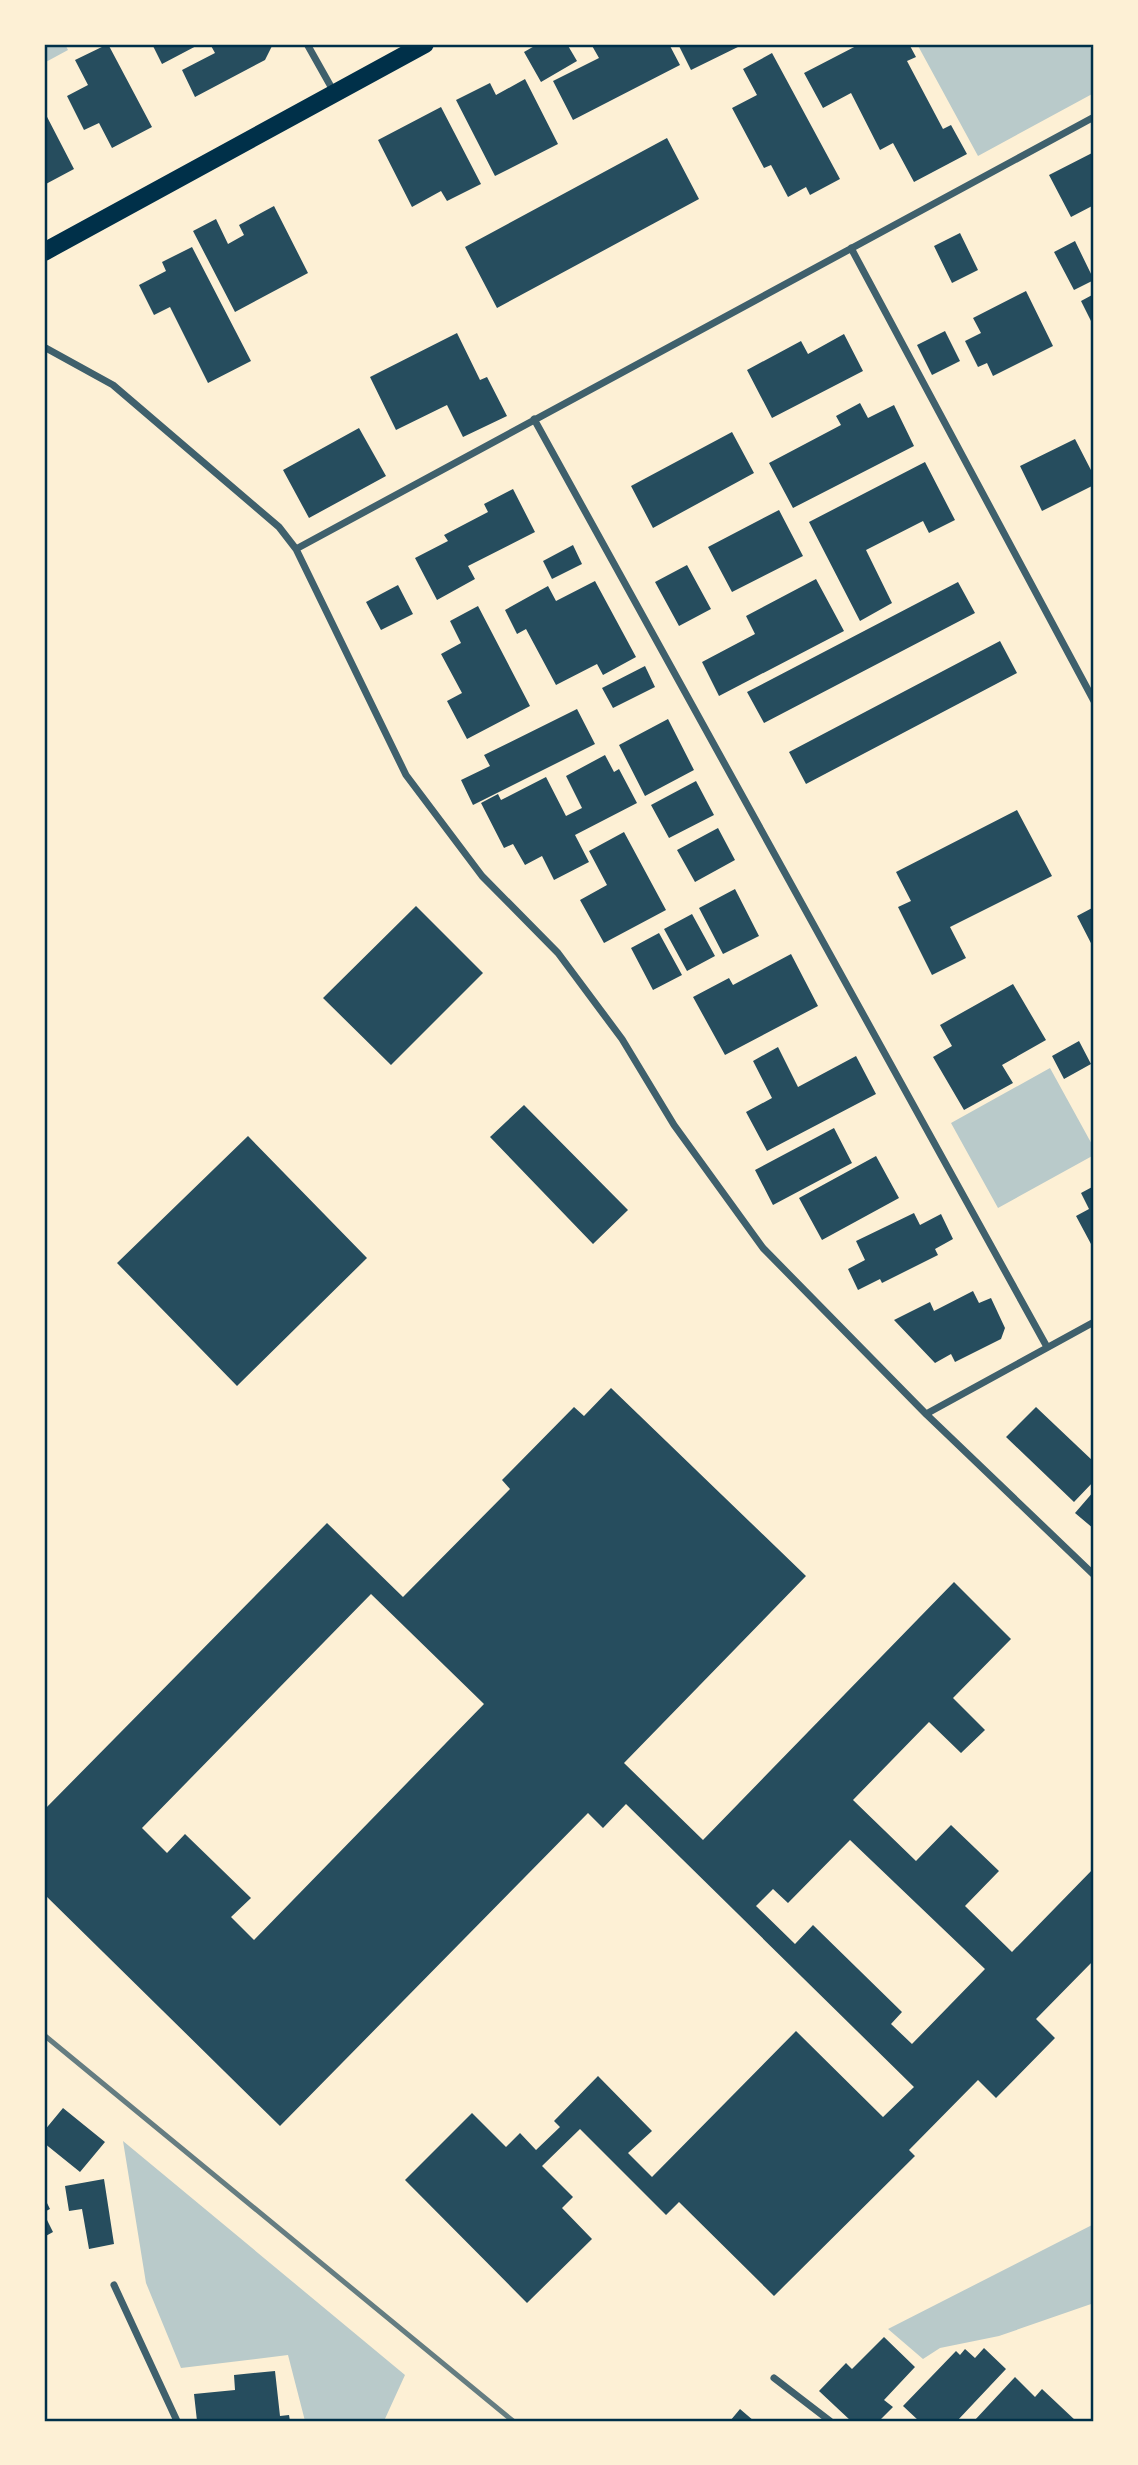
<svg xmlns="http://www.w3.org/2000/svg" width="1138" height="2465" viewBox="0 0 1138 2465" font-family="Manrope,sans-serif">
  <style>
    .green { fill: #b9caca }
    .building { fill: #264d5e; fill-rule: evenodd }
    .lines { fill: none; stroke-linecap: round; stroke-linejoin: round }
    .minor { stroke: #3f606c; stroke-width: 7 }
    .primary { stroke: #003049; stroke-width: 18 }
    .rail { stroke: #657d81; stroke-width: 5 }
    .neatline { fill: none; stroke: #003049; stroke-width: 2.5 }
  </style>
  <rect width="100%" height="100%" fill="#fdf0d5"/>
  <path class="green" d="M44,44H65L68,50L44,63Z
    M917,44H1088L1094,55V93L978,156Z
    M1050,1068L1094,1148V1155L998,1208L951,1123Z
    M123,2141L405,2375L384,2421H305L288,2355L181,2368L146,2283Z
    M1094,2224V2303L999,2336L940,2348L923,2359L888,2329Z"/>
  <path class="building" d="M108,44L152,127L112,148L99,123L84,130L67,96L88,85L75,60Z
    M152,44H200L162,64Z
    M210,44H273L265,60L195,97L182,70L215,53Z
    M538,44H567L577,61L541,82L524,52Z
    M591,44H669L680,65L573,120L553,81L599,58Z
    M678,44H744L691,70Z
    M860,44H909L916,57L907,61L943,129L951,125L967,154L914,182L893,143L880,150L851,93L823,108L804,73Z
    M772,53L840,179L810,195L806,187L788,197L771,165L764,168L732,108L757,95L743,69Z
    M525,79L558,144L495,176L456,100L490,83L496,95Z
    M441,107L481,184L447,201L441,191L412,207L378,140Z
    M44,111L74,169L44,185Z
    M667,138L699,199L497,308L465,247Z
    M1094,152V205L1071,217L1049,175Z
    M274,206L308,273L235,312L193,231L216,219L228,244L244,235L239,225Z
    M960,233L978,270L952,283L934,246Z
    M1075,241L1094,280L1074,290L1054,252Z
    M192,247L251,361L208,383L170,307L154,315L139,285L166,271L162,262Z
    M1026,291L1053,346L993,376L987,363L978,367L965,341L981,333L973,318Z
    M1094,294V327L1081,301Z
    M945,331L960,361L932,375L917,345Z
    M457,333L480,380L487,377L507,416L463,437L447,405L396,430L370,377Z
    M844,334L863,371L772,418L747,370L801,341L808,354Z
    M860,403L868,418L894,405L914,446L793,508L769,463L841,425L836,416Z
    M359,428L386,476L309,518L283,470Z
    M732,432L754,473L653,528L631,486Z
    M1075,439L1094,476V485L1042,511L1020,466Z
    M925,462L955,520L929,533L923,521L866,550L892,603L860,621L809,522Z
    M513,489L535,532L468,566L475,579L437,600L415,558L448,541L444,535L488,512L484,504Z
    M779,510L803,556L732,592L708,547Z
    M573,545L582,564L552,579L543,561Z
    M687,565L711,609L679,626L655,582Z
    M816,579L844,631L719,696L702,662L755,634L746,616Z
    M595,581L636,657L603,675L597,664L556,685L526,629L517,634L505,610L548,586L556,601Z
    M958,582L975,613L764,723L747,692Z
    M398,585L413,614L381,630L366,602Z
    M478,606L530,706L467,739L447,701L462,693L441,654L461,643L450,621Z
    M1000,641L1017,673L806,784L789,752Z
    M645,666L655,687L613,708L602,688Z
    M577,709L595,744L473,805L461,780L490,766L484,755Z
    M668,719L694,770L645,796L619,745Z
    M605,755L614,772L619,769L637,803L575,835L589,862L554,880L542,856L525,865L513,844L504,848L481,803L498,794L501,800L546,777L566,816L582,808L566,776Z
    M696,781L714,815L669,838L651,805Z
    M1017,810L1052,876L950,927L966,958L932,975L898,907L911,901L896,872Z
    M718,828L735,860L695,882L677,850Z
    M624,832L666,910L604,943L580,900L607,885L589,851Z
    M735,889L759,936L723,954L699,908Z
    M416,906L483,973L391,1065L323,998Z
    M1094,907V949L1077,916Z
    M692,914L715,956L687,971L664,929Z
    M659,933L682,975L653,990L631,948Z
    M791,954L818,1006L725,1055L693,997L729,978L733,985Z
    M1013,984L1046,1040L1002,1065L1013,1083L964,1110L933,1057L952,1046L940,1025Z
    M1079,1041L1091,1064L1064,1079L1052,1056Z
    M778,1047L798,1087L856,1056L876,1094L767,1151L746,1112L772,1098L753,1061Z
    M524,1105L628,1210L593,1244L490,1137Z
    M834,1128L852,1163L773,1205L755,1170Z
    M248,1136L367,1258L237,1386L117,1263Z
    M876,1156L899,1198L822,1240L799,1198Z
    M1094,1186V1243L1091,1244L1076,1216L1089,1209L1081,1193Z
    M914,1213L920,1225L941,1214L953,1239L935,1249L938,1255L882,1283L880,1279L858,1290L848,1269L865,1260L856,1241Z
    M973,1291L979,1303L991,1298L1005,1328L1001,1339L955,1362L951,1354L935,1363L894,1320L930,1302L934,1311Z
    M611,1388L806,1576L624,1763L703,1840L954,1582L1011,1639L953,1698L985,1730L961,1753L929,1722L853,1800L916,1861L951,1825L999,1871L965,1906L1012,1952L1094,1868V1960L1036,2019L1055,2038L996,2098L978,2080L909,2150L915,2156L774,2296L679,2202L666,2215L580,2129L542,2166L573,2197L562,2208L592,2239L527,2303L405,2180L472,2113L506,2147L520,2133L536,2150L560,2127L554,2121L598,2076L652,2131L628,2153L652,2177L796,2031L883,2117L914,2087L626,1804L603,1828L588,1813L280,2126L44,1894V1810L327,1523L403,1597L510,1489L502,1480L574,1407L584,1416ZM371,1594L484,1704L254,1940L231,1917L251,1898L185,1834L167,1853L142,1828ZM850,1840L985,1969L912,2044L891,2024L902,2012L813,1925L795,1944L756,1906L773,1889L788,1903Z
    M1036,1407L1094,1462V1481L1074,1502L1006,1437Z
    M1094,1491V1529L1075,1513Z
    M63,2108L105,2142L80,2172L44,2143V2131Z
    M104,2179L114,2244L89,2249L82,2209L69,2211L65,2186Z
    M44,2197L50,2209L44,2212Z
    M44,2214L53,2232L44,2237Z
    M884,2337L915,2367L884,2400L893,2407L879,2421H851L819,2391L846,2363L852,2369Z
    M984,2348L1006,2369L957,2421H919L903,2406L956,2351L960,2355L965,2349L975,2358Z
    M275,2371L280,2416L289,2415L290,2421H197L194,2394L235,2390L234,2375Z
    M1015,2377L1035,2397L1042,2389L1076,2421H974Z
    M740,2409L754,2421H730Z"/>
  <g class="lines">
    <path class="minor" d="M307,44L334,92
      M851,248L1094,701
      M44,347L113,385L279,527L296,549L406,775L482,876L558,953L622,1039L674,1125L763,1248L926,1414L1094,1575
      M534,419L1047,1347
      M296,549L1094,117
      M926,1414L1094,1322
      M114,2285L177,2421
      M774,2378L830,2421"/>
    <path class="primary" d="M44,252L425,44"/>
    <path class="rail" d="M44,2035L513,2421"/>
  </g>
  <rect width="1138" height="2465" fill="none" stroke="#fdf0d5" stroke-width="91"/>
  <rect x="46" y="46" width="1046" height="2374" class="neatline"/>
</svg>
